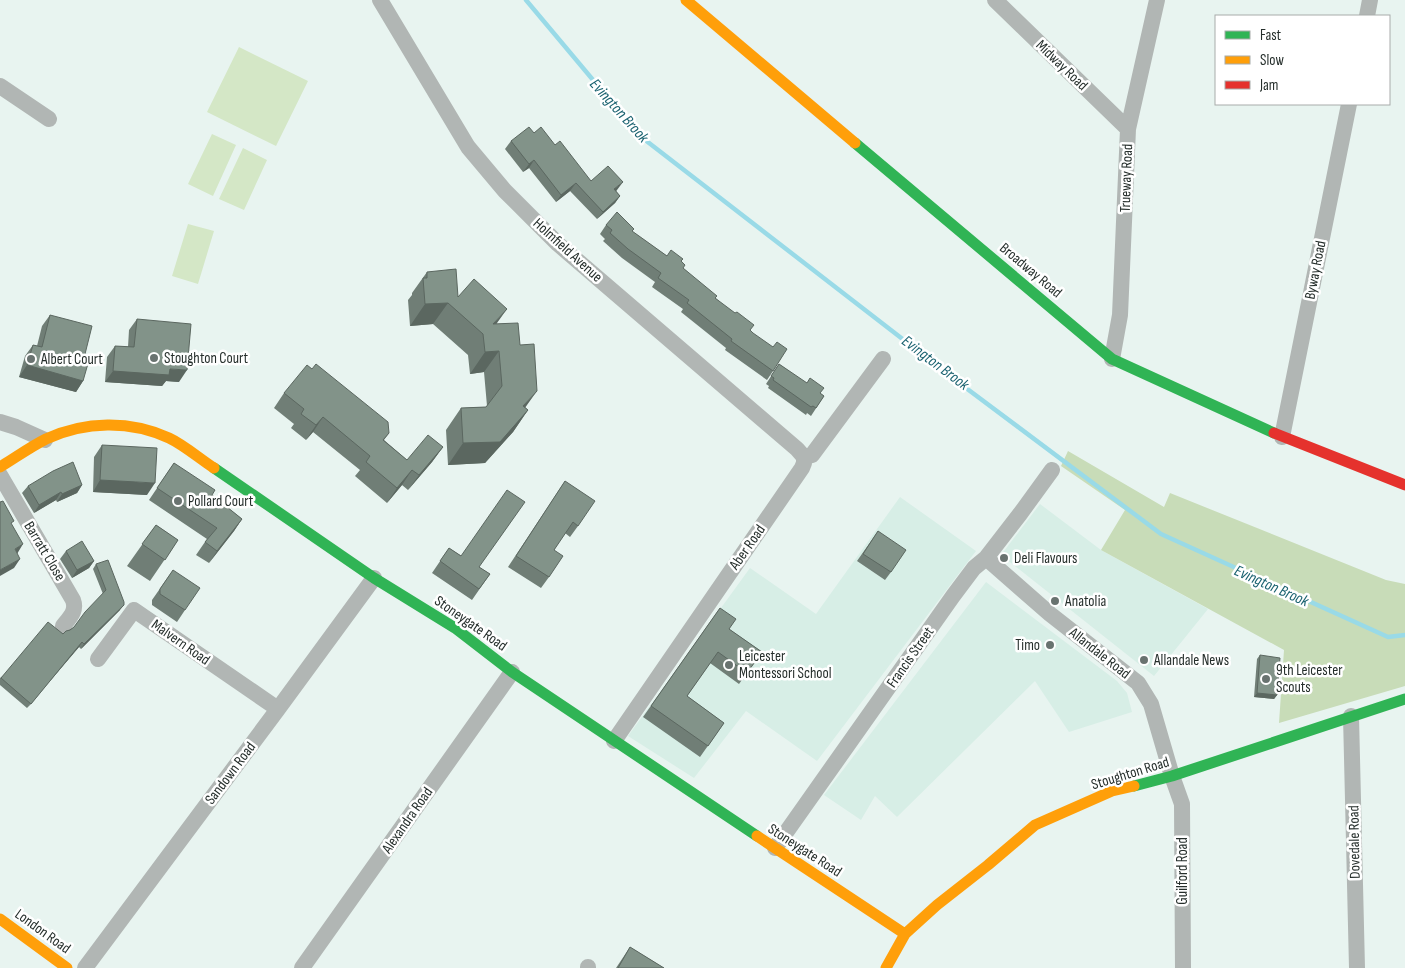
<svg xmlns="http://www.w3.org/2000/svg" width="1405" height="968" viewBox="0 0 1405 968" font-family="'Sofia Sans Condensed',sans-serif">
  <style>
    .built { fill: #d7eee6 }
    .green { fill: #d4e7c6 }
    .forest { fill: #c8dcb8 }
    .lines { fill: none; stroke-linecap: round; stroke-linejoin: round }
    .stream { stroke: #99dae7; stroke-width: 4.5 }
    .street { stroke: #b1b6b4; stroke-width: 16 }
    .fast { stroke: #30b455; stroke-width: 11 }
    .slow { stroke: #ff9f0a; stroke-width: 11 }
    .jam { stroke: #e5322d; stroke-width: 11 }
    .wall { fill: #707e76 }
    .shaded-wall { fill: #5b6760 }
    .building { fill: #829389; stroke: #5b6760 }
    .poi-dot { fill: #697370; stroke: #fff; stroke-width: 2 }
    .labels { text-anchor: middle; stroke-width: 5; stroke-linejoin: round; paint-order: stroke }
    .street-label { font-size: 15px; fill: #252e2b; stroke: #fff }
    .poi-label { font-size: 15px; fill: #252e2b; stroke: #fff; text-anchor: start }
    .water-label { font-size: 16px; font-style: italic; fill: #1a6270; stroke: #fff }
  </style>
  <rect width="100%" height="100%" fill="#e8f4f0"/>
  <path class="built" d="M900,497L976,551L817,761L746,711L694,778L628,736L750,568L816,614Z
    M1040,504L1101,550L1208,609L1154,676L1001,555Z
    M986,582L1117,681L1127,693L1132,712L1069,732L1035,681L897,817L875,796L861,820L824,795Z"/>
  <path class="green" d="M239,47L308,81L276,146L207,112Z
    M212,134L236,145L213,196L188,184Z
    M243,148L267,160L244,210L219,199Z
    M188,224L214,231L198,284L172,276Z"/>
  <path class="forest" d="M1068,451L1164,507L1170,493L1386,580L1405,584V686L1279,723L1284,650L1101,550L1125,510L1061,466Z"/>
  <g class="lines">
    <path class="stream" d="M526,0L640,136L962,385L1161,534L1388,637L1405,635"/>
    <path class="street" d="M380,0L468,147L505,191L558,244L797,449L804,457
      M995,0L1128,129
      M1367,16L1370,0
      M0,86L49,119
      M1112,359L1120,315L1128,129L1157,0
      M0,422L16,427L45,440
      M1282,437L1349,104
      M0,475L73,600C77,611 70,617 63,626
      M986,558L1050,614L1138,683L1151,704L1172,776L1182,804L1183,968
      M98,659L134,610L278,709
      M1351,716L1357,968
      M614,741L802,468L804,463V457L812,455L883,359
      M775,848L953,596L974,568L986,558L1020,514L1052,470
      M85,968L278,709L374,578
      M302,968L512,672
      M588,968V967"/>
    <path class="fast" d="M855,143L1112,359L1274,433
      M214,468L374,578L455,628L512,672L757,836
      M1134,786L1172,776L1405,699"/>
    <path class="slow" d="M686,0L855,143
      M0,467C15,458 30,447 46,439C85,421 130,420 169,438C184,445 200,459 214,468
      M757,836L905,934
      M0,919L67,968
      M886,968L905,934L937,905L988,865L1035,825L1112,791L1134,786"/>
    <path class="jam" d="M1274,433L1405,485"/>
  </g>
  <path class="wall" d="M534,133L555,145L591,181L617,190L616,191L620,196L615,203L597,219L570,191L556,202L529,168L523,172L505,149L511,141Z
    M606,225L633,232L667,256L681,261L683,268L750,330L773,371L767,380L725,350L726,348L681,312L683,309L652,287L655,282L622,258L603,241L605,239L600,234Z
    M427,272L458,297L497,324L525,407L528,410L513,432L485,463L448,465L446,430L461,408L486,407L487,406L484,372L470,374L468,355L433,324L410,326L408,300L412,295V293Z
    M50,315L84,358L83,381L76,392L19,377L25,356L33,345L37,346L42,326Z
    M137,319L179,382L166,381L162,386L105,382L107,357L115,346L128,347L129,330Z
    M779,364L824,396L811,416L807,413L806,415L768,388L769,386L766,384Z
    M284,393L389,433L384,440L407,460L443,447L432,462L408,490L402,485L387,503L355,476L360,470L313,432L306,440L291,428L294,424L274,408Z
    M102,445L147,495L93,492L94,457Z
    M174,463L212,495L242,519L234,531L209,563L196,555L207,539L149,500Z
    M565,481L578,526L570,537L565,533L554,550L549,577L541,588L508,567Z
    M82,485L77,493L57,502L56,500L34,513L22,493L28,486Z
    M156,525L178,540L150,581L127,566Z
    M878,531L891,572L885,580L857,561Z
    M449,548L490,574L472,600L432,573Z
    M66,551L94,561L89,568L72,578L60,559Z
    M96,564L120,610L81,649L79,647L27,708L0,685V678L63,634L74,627L103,594L93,569Z
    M173,570L185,610L177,622L152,605V600Z
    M720,608L729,629L762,652L739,684L710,663L687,696L724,723L700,757L643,717Z
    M1260,655L1277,695L1274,699L1254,697L1257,659Z
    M630,947L664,968H616Z"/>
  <path class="shaded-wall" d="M534,160L529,168L523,172L529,164Z
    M623,182L617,190L609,197L614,189Z
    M576,183L570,191L556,202L561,195Z
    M620,196L615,203L597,219L603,212Z
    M448,303L433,324L410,326L425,304Z
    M507,309L492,330L493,324Z
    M499,351L484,372L470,374L485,352Z
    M27,365L83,381L76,392L19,377Z
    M170,369L187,370L179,382L166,381L162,386L105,382L113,371Z
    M537,391L522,412L523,406Z
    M528,410L513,432L485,463L448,465L463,443Z
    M323,417L313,432L306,440L316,425Z
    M443,447L432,462L408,490L419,475Z
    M412,470L402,485L387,503L397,488Z
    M100,480L155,483L147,495L93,492Z
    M82,485L77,493L57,502L62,494Z
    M61,492L56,500L34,513L39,505Z
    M242,519L234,531L209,563L217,551Z
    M23,544L17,554L15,549Z
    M20,559L14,568L0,576V570Z
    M94,561L89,568L72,578L77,570Z
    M124,605L120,610L81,649L84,644Z
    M82,642L79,647L27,708L31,704Z
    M1257,693L1277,695L1274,699L1254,697Z"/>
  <path class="building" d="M529,127L534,133L541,127L555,145L560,141L591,181L608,166L623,182L614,189L620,196L603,212L576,183L561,195L534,160L529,164L511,141Z
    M617,212L634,229L632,231L667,256L671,250L683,259L681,261L685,265L683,268L717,296L715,298L735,313L737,312L754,325L750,330L753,333L773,347L777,342L787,349L773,371L731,341L732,339L687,303L689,300L658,278L661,273L628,249L610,233L612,230L606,225Z
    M456,269L458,297L474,279L507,309L493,324L518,323L520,345L534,344L537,391L523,406L528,410L500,442L463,443L461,408L486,407L502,386L499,351L485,352L483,334L448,303L425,304L423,278H427V272Z
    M50,315L92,326L84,358L89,360L83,381L27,365L33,345L42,347Z
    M137,319L191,324L187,370L170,369L169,375L113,371L115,346L134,347Z
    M316,364L388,422L389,433L383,440L407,460L428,435L443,447L419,475L412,470L397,488L366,462L370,456L323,417L316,425L301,414L304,409L284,393L307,365L312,369Z
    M779,364L807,383L810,378L824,388L820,393L824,396L816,408L813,406L811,407L773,380L774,378L771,376Z
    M102,445L157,448L155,483L100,480Z
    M73,462L82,485L62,494L61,492L39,505L28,486L53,471Z
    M174,463L215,490L212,495L242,519L217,551L205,542L217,528L157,488Z
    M565,481L595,501L578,526L573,522L554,550L563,556L549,577L516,556Z
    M507,490L525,502L479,567L490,574L479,589L440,561L449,548L461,556Z
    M3,501L14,521L11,523L23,544L15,549L20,559L0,570V502Z
    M156,525L178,540L165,560L142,544Z
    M878,531L906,550L891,572L863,554Z
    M82,541L94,561L77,570L66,551Z
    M108,560L124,602V605L84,644L82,642L31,704L1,678L48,622L63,634L66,631L70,630L74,627L85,612L106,590L96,564Z
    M173,570L200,588L185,610L160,594V589Z
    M720,608L736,619L729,629L762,652L747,673L718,652L687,696L724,723L708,746L651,706Z
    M1260,655L1280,658L1277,695L1257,693Z
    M630,947L664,968H618Z"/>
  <g class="poi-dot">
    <circle cx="154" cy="358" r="5"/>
    <circle cx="31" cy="359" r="5"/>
    <circle cx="178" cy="501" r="5"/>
    <circle cx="1004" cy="558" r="5"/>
    <circle cx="1055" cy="601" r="5"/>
    <circle cx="1050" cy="645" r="5"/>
    <circle cx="1144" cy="660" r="5"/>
    <circle cx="729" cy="665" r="5"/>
    <circle cx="1266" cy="679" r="5"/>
  </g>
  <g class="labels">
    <g class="street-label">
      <text transform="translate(1062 65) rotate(44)" y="5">Midway Road</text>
      <text transform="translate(1126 178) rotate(-88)" y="5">Trueway Road</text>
      <text transform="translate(568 250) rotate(42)" y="5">Holmfield Avenue</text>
      <text transform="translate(1031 270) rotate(40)" y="5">Broadway Road</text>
      <text transform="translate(1315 270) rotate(-79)" y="5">Byway Road</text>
      <text transform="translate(747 547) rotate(-55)" y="5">Aber Road</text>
      <text transform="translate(45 551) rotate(59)" y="5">Barratt Close</text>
      <text transform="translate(471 623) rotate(35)" y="5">Stoneygate Road</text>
      <text transform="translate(181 642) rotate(35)" y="5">Malvern Road</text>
      <text transform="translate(1100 653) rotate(38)" y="5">Allandale Road</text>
      <text transform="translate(910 657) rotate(-55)" y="5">Francis Street</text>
      <text transform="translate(230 773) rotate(-53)" y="5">Sandown Road</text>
      <text transform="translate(1130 773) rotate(-17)" y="5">Stoughton Road</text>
      <text transform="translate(407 820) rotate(-55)" y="5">Alexandra Road</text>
      <text transform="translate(1354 842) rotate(-91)" y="5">Dovedale Road</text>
      <text transform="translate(805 850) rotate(33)" y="5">Stoneygate Road</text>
      <text transform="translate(1182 871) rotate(-90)" y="5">Guilford Road</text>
      <text transform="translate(43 931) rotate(36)" y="5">London Road</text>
    </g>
    <g class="poi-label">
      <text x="164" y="363">Stoughton Court</text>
      <text x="41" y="364">Albert Court</text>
      <text x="188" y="506">Pollard Court</text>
      <text x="1014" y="563">Deli Flavours</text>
      <text x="1065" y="606">Anatolia</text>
      <text x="1040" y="650" text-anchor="end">Timo</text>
      <text x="739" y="661">Leicester<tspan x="739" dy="17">Montessori School</tspan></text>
      <text x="1154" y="665">Allandale News</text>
      <text x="1276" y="675">9th Leicester<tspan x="1276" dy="17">Scouts</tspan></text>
    </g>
    <g class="water-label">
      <text transform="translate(620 110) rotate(48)" y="6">Evington Brook</text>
      <text transform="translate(936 362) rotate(37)" y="6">Evington Brook</text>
      <text transform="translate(1272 585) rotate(24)" y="6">Evington Brook</text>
    </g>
  </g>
  <rect x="1215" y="15" width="175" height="90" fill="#ffffff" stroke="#a8abaa"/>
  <rect x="1225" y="31" width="25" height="8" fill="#30b455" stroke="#a8abaa"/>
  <text x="1260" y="40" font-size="15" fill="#252e2b">Fast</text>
  <rect x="1225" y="56" width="25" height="8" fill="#ff9f0a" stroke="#a8abaa"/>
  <text x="1260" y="65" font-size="15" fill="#252e2b">Slow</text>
  <rect x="1225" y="81" width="25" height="8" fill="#e5322d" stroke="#a8abaa"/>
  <text x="1260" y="90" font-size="15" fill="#252e2b">Jam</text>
</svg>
